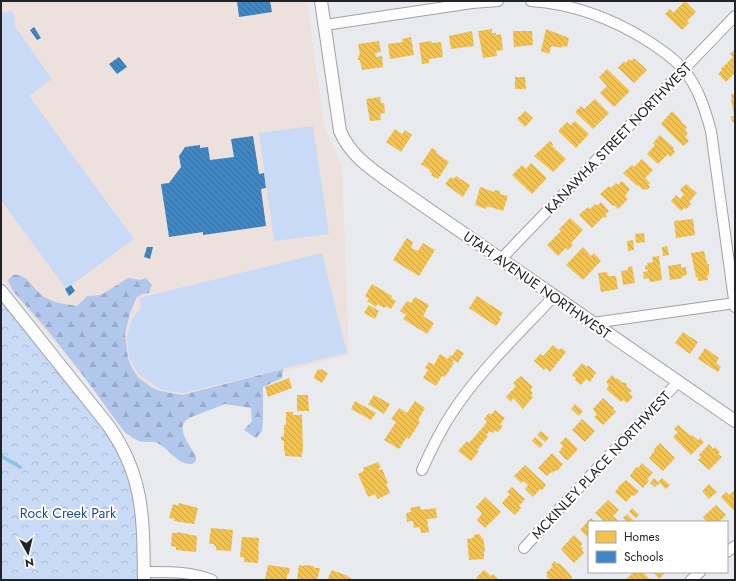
<svg xmlns="http://www.w3.org/2000/svg" width="736" height="581" viewBox="0 0 736 581" font-family="Jost,sans-serif">
  <style>
    .education { fill: #ede1dd }
    .forest { fill: url(#forest-firs) }
    .park { fill: url(#park-crowns) }
    .garden { fill: #c8daf6 }
    .homes { fill: url(#homes-back-hatch) }
    .schools { fill: url(#schools-back-hatch) }
    .lines { fill: none; stroke-linecap: round; stroke-linejoin: round }
    .stream { stroke: #88c6e4; stroke-width: 3.5 }
    .minor-casing { stroke: #a0a2a5; stroke-width: 12 }
    .tertiary-casing { stroke: #a0a2a5; stroke-width: 14 }
    .minor { stroke: #fcfcfc; stroke-width: 10 }
    .tertiary { stroke: #fcfcfc; stroke-width: 12 }
    .labels { text-anchor: middle; stroke-width: 4; stroke-linejoin: round; paint-order: stroke }
    .street-label { font-size: 14px; fill: #222326; stroke: #fff }
    .park-label { font-size: 14px; fill: #1f4b96; stroke: #fff }
  </style>
  <defs>
    <pattern id="forest-firs" width="22" height="20" patternUnits="userSpaceOnUse"><rect width="22" height="20" fill="#b1c7ec"/><path d="M5 1l3.5 6h-7zM16 11l3.5 6h-7z" fill="#98abca"/></pattern>
    <pattern id="park-crowns" width="20" height="18" patternUnits="userSpaceOnUse"><rect width="20" height="18" fill="#c8daf6"/><path d="M2 6a3 3 0 1 1 6 0M12 15a3 3 0 1 1 6 0" fill="none" stroke="#acbbd3"/></pattern>
    <pattern id="homes-back-hatch" width="6" height="6" patternUnits="userSpaceOnUse"><rect width="6" height="6" fill="#f2c14e"/><path d="M-1 5l2 2M0 0l6 6M5-1l2 2" fill="none" stroke="#cfa644"/></pattern>
    <pattern id="schools-back-hatch" width="6" height="6" patternUnits="userSpaceOnUse"><rect width="6" height="6" fill="#3f88c5"/><path d="M-1 5l2 2M0 0l6 6M5-1l2 2" fill="none" stroke="#346fa0"/></pattern>
  </defs>
  <rect width="100%" height="100%" fill="#e8eaee"/>
  <path class="education" d="M1,1H307L324,125L342,167L349,354L226,388L121,422L1,278Z"/>
  <path class="forest" d="M13,275C28,273 32,289 43,296C52,303 66,304 77,306L87,296L101,295L128,278L140,280L146,278L152,285L149,293L142,294L137,297L130,313L125,334L128,358L132,368L138,377L151,387L160,391L182,395L283,369L282,378L263,387V421L262,431L256,438L244,430L252,421L251,408L225,404L189,418C173,428 191,445 196,457V461L192,464C177,465 170,449 157,443C153,441 149,442 145,442C136,442 129,435 123,430L82,374L45,327L13,291L8,280Z"/>
  <path class="park" d="M1,298L90,408L112,440L130,478L136,510L137,534V580H1Z"/>
  <path class="garden" d="M12,11L15,19L14,25L52,79L29,96L134,239L66,289L1,200V13Z
    M313,126L329,234L274,241L259,133Z
    M322,253L347,353L183,393L162,390L138,374L129,357L127,337L131,321L141,307L139,298Z"/>
  <path class="homes" d="M685,1L696,12L687,21L689,23L682,30L665,14L670,9L673,13Z
    M492,29V33H496V35L501,34L503,50L496,51L497,56L483,58L478,31Z
    M546,29L569,38L567,47L562,46L561,48L553,46L551,47L549,54L541,51Z
    M472,31L474,46L451,49L449,36Z
    M513,31H532L533,45L514,47Z
    M411,37L414,55L390,59L388,44L403,42L402,39Z
    M379,41L381,52L375,53L376,57L382,56L383,67L362,70L360,60H358V56L360,55L358,44Z
    M431,41L432,43L441,42L443,57L429,59V63L422,64L419,43Z
    M734,50L735,73L726,82L718,74L722,70L721,69L733,57L730,54Z
    M634,58L647,70L634,83L618,68L624,61L626,63L629,59L631,61Z
    M607,69L630,91L614,107L600,93L607,86L599,77Z
    M515,77H525L526,89H515Z
    M731,94H735V122H732L731,116H734L731,99H732Z
    M380,97L381,103H384L385,113L380,114L381,120L370,121L366,99Z
    M595,99L609,113L593,129L575,112L581,106L584,109Z
    M525,111L533,118L525,127L517,119Z
    M672,111L682,121L681,122L687,127L685,130L688,133L685,137L689,141L683,146L661,124Z
    M575,121L589,134L576,148L558,131L567,122L570,125Z
    M395,129L402,134L405,130L412,135L401,152L386,142Z
    M660,135L674,148L673,149L675,152L670,157L668,154L658,164L647,154L655,145L653,143Z
    M550,141L553,144L552,146L566,159L553,172L534,156Z
    M432,148L437,151L436,153L449,162L438,179L431,175L432,173L429,171L430,170L421,164Z
    M642,159L653,170L645,178L650,183L648,185L650,187L647,190L645,189L643,190L638,185L637,186L623,173L632,165L634,167Z
    M531,163L547,178L532,194L512,175L522,165L526,169Z
    M456,176L470,185L463,197L445,184L451,177L454,179Z
    M622,181L630,189L625,196L628,199L618,209L614,205L613,206L600,194L609,186L611,188L616,183L618,185Z
    M686,184L697,193L689,202L691,204L686,209L684,208L681,211L671,201L676,195L680,199L684,194L680,190Z
    M480,187L494,192L495,190L500,191V194L508,196L503,211L487,206L486,209L475,205Z
    M601,202L609,211L605,215L607,216L605,218L603,217L592,228L579,215L588,207L590,209L595,204L597,206Z
    M570,218L583,230L571,243L573,245L568,250L566,248L558,256L547,245L561,231L559,229Z
    M693,219L695,235L676,238L674,221Z
    M644,233L645,242L636,243L635,234Z
    M407,238L413,242L411,248L418,251L423,243L435,250L419,276L393,260L406,239Z
    M633,240L634,250L628,251L627,241Z
    M667,246L669,255L663,256L662,247Z
    M583,247L591,256L594,253L601,261L583,280L566,265Z
    M704,251L707,264H709V275H707L708,280L698,281V277H696L691,253Z
    M659,256L662,280L652,282L649,281V278L644,279L643,272L648,271L647,269H645V266L648,265L647,263L653,262L652,257Z
    M681,264V268L686,267L687,275L682,276L683,278L670,280L668,266Z
    M632,266L635,283L623,285L621,271L628,270V267Z
    M607,272L608,276H616L618,289L601,292L598,273Z
    M372,284L392,296L391,298L396,301L391,309L386,306L384,308L377,304L376,307L367,301L369,299L365,296Z
    M477,296L503,313L499,318L501,319L496,326L469,308Z
    M415,297L429,305L423,316L434,323L427,334L403,319L406,315L400,311L407,301L411,303Z
    M369,305L379,311L375,319L364,313Z
    M683,332L698,342L690,354L675,343Z
    M553,345L559,350L562,348L566,352L550,372L546,368L544,370L534,361L540,354L543,356Z
    M705,348L719,358L716,363L721,367L718,372L698,359Z
    M457,349L464,353L458,363L454,360L452,363H454L447,374L444,377L442,376L436,386L423,378L428,370L425,368L429,362L434,365L440,354L448,359L450,355L452,356Z
    M582,363L587,367L588,365L596,373L590,382L586,379L581,385L575,380L576,378L572,375Z
    M318,369L320,370L321,369L328,373L322,383L315,379L314,377Z
    M612,375L616,379L617,378L623,383L624,382L627,384L626,386L632,391L629,393L633,397L627,403L623,400L621,402L606,389L609,386L606,382Z
    M521,376L533,387L530,390L533,393L531,395L533,397L523,409L513,398L511,402L506,397L516,386L513,383Z
    M289,378L292,388L268,397L265,387Z
    M297,395H308L309,411H297Z
    M374,395L390,404L384,414L368,404Z
    M603,398L614,408L613,409L616,412L603,425L594,417L597,415L593,409Z
    M355,401L376,413L371,420L351,409Z
    M415,401L425,408L418,420L420,422L409,439L407,437L399,449L384,440L396,422L391,419L399,408L407,413Z
    M575,404L583,411L579,416L571,409Z
    M495,410L505,418L500,424L503,426L498,432L495,430L493,433L490,431L486,435L488,436L477,450L479,451L471,461L458,451L467,441L469,443L484,426L487,421L484,419L489,413L491,415Z
    M286,412H293V415H302L303,451H302V457L285,456V451H284V441L281,440V437L284,436V425H286Z
    M582,419L595,431L585,442L572,430Z
    M678,425L691,436L692,435L698,440L700,438L704,442L691,455L673,437L678,432L674,429Z
    M541,431L549,438L545,442L537,435Z
    M535,437L543,444L540,448L532,441Z
    M566,437L578,449L568,460L565,459L559,452L563,446L560,443Z
    M660,443L675,458L663,471L649,458L655,450L654,449Z
    M709,444L713,449L715,447L720,452L718,454L722,457L709,470L698,460L701,457L699,455Z
    M552,453L563,464L557,471L556,470L552,473L551,472L547,476L538,468Z
    M378,462L381,467L378,469L379,470L382,469L388,483L386,484L390,493L378,499L375,494L368,497L358,474L364,471L363,468Z
    M642,463L653,473L647,479L649,481L643,488L630,476L636,467L638,468Z
    M525,465L546,485L542,490L540,489L533,497L525,489L528,485L523,481L521,483L514,476Z
    M654,478L658,482L662,478L670,485L666,489L660,483L655,487L650,483Z
    M626,480L639,491L634,496L632,495L626,502L615,492L619,487H618Z
    M709,484L717,492L709,499L702,491Z
    M512,487L525,499L519,506L521,508L515,515L502,503L510,494L507,492Z
    M735,490V508L733,510L721,497L726,492L729,495Z
    M485,497L501,512L485,528L477,520L482,513L476,507Z
    M608,500L619,510L613,516L618,520L616,522H605L595,513Z
    M179,503L198,508L194,524L174,521L175,519L169,518L173,504L178,506Z
    M716,505L726,515L719,522H707L703,517Z
    M420,506L421,510L436,508L437,518L427,519L429,532L421,533L420,527L414,528L413,521L407,522L406,513L411,512L410,508Z
    M632,508L639,515L636,518L629,512Z
    M627,514L634,521L633,522H627L623,518Z
    M591,518L595,522H589V538L580,530Z
    M211,528L233,530L231,551L216,550V546H214V544H209Z
    M177,532L197,536L196,552L176,550V547L171,546L172,533H177Z
    M476,534H479L481,536V538H483L485,550L484,552V559L469,560L467,539L473,538V537Z
    M574,535L583,544L580,546L583,548L582,550L584,553L574,563L561,549Z
    M242,537L259,538L258,550L259,551L258,563L244,562V557H240Z
    M554,561L558,564L559,563L570,574L572,577L570,580H551L546,576L548,574L546,573L553,566L551,565Z
    M268,565L290,568L289,574H287V580H265Z
    M299,565L304,566V565L314,566V568H320L317,580H297Z
    M332,570L348,576V577L351,578L350,580H327Z
    M484,570L491,576L493,574L499,580H479L476,578Z
    M634,572H643L650,580H625Z
    M653,572H666L659,579Z"/>
  <path class="schools" d="M237,1H270L272,12L239,17Z
    M34,27L41,38L37,40L30,30Z
    M119,57L127,67L117,74L109,64Z
    M253,136L259,174L264,173L266,188L261,189L266,226L203,235V232L169,237L161,184L169,183L181,167L179,156L185,147L200,145V148L208,147L210,160L234,157L231,139Z
    M147,247H153L150,259L144,257Z
    M71,285L75,291L69,296L65,289Z"/>
  <g class="lines">
    <path class="stream" d="M1,456L20,467"/>
    <defs>
      <path id="minor" d="M531,1C575,4 614,19 651,43C663,51 675,59 684,70C698,87 705,109 711,131L735,307
        M325,25L472,3L498,1
        M501,259L735,16
        M593,323L735,303
        M422,470C431,450 440,431 452,413C480,370 519,334 554,296
        M524,548L560,508L678,382
        M727,552L735,546
        M144,572C167,572 190,571 212,580
        M691,580L700,572"/>
      <path id="tertiary" d="M321,1L340,131C351,157 373,170 395,186L735,421
        M1,291L108,425C145,477 143,520 144,580"/>
    </defs>
    <use href="#minor" class="minor-casing"/>
    <use href="#tertiary" class="tertiary-casing"/>
    <use href="#minor" class="minor"/>
    <use href="#tertiary" class="tertiary"/>
  </g>
  <g class="labels">
    <g class="street-label">
      <text transform="translate(618 138) rotate(-46)" y="5">KANAWHA STREET NORTHWEST</text>
      <text transform="translate(537 285) rotate(35)" y="5">UTAH AVENUE NORTHWEST</text>
      <text transform="translate(601 465) rotate(-47)" y="5">MCKINLEY PLACE NORTHWEST</text>
    </g>
    <g class="park-label">
      <text x="68" y="518">Rock Creek Park</text>
    </g>
  </g>
  <rect width="736" height="581" fill="none" stroke="#222326" stroke-width="4"/>
  <rect x="588" y="521" width="140" height="52" fill="#ffffff" stroke="#a7a7a8"/>
  <rect x="596" y="531" width="20" height="12" fill="#f2c14e" stroke="#a7a7a8"/>
  <text x="624" y="541" font-size="12" fill="#222326">Homes</text>
  <rect x="596" y="551" width="20" height="12" fill="#3f88c5" stroke="#a7a7a8"/>
  <text x="624" y="561" font-size="12" fill="#222326">Schools</text>
  <g transform="translate(28 553) rotate(172)" stroke="#ffffff" stroke-width="3" paint-order="stroke">
  <path d="M0-3L7 15L0 10L-7 15Z" fill="#222326"/>
  <text y="-6" font-size="11" font-weight="bold" text-anchor="middle" fill="#222326">N</text>
  </g>
</svg>
